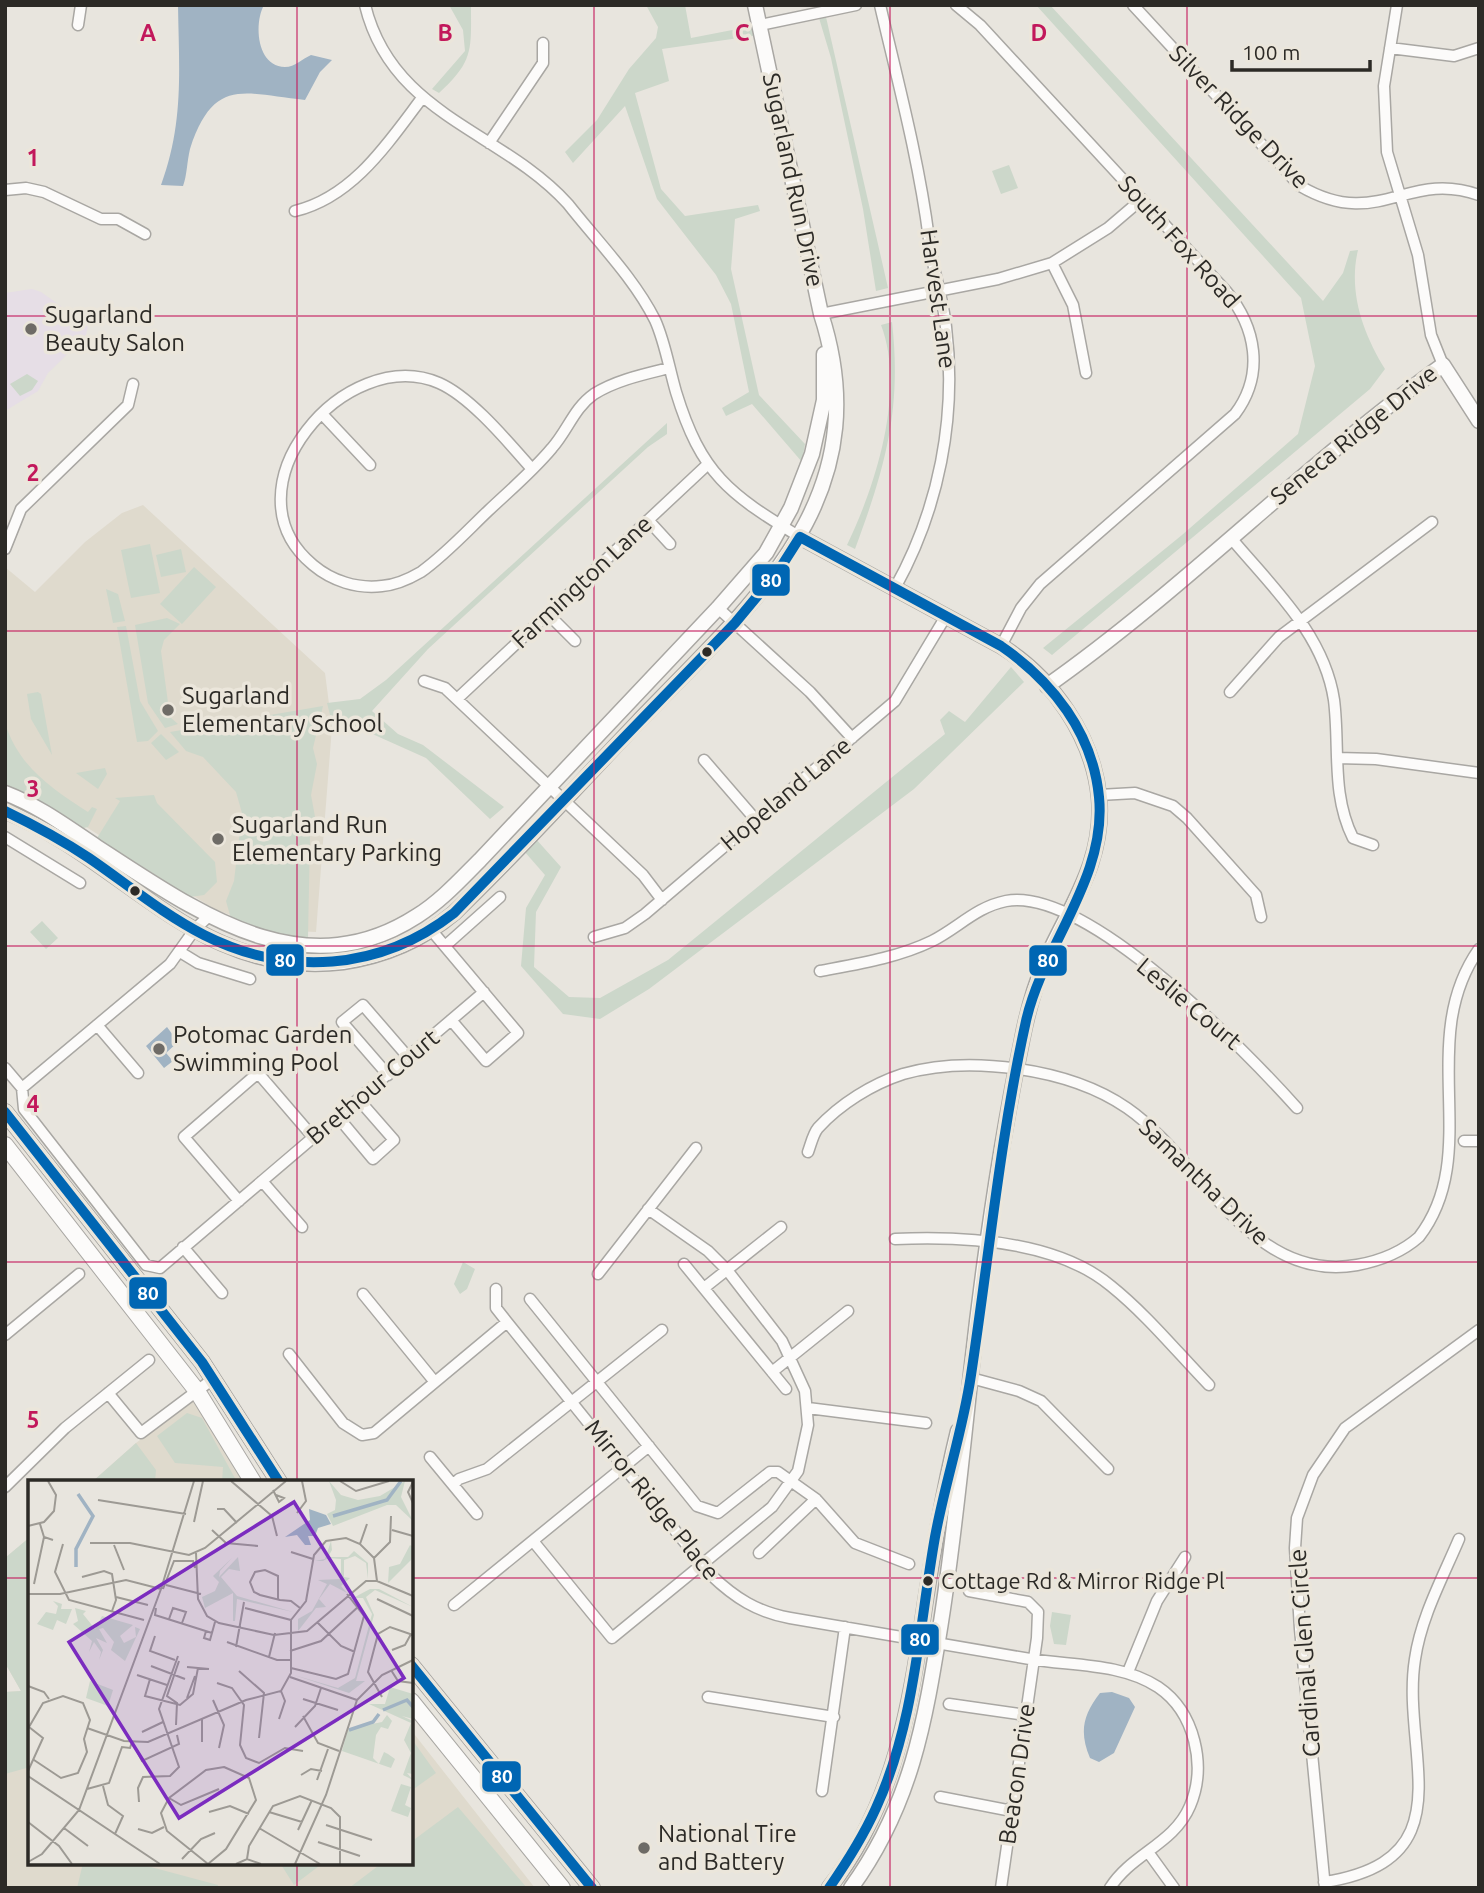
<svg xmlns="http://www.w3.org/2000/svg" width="1484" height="1893" viewBox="0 0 1484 1893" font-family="Ubuntu,sans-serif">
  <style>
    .commercial { fill: #e6dee6 }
    .built { fill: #dfdacd }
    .green { fill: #ccd7ca }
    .water { fill: #a0b3c3 }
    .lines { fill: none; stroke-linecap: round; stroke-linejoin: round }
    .minor-casing { stroke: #a9a7a3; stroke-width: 13 }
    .tertiary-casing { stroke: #a9a7a3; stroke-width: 17 }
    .secondary-casing { stroke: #a9a7a3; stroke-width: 18 }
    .minor { stroke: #fcfbfa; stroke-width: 10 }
    .tertiary { stroke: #fcfbfa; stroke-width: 14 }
    .secondary { stroke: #fcfbfa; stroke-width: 16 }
    .bus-1-casing { stroke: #ebe6db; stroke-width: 16 }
    .bus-1 { stroke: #0066b3; stroke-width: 10 }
    .grid { fill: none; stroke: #c2185b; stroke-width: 2; stroke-opacity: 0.55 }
    .poi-dot { fill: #6e6b66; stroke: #ebe6db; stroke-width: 2.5 }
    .bus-dot { fill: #2c2a26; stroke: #ebe6db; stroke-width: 2.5 }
    .labels { text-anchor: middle; stroke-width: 7; stroke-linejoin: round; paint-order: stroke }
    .bus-label { font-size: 22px; fill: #2c2a26; stroke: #ebe6db; text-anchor: start }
    .street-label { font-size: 24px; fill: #2c2a26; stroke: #ebe6db }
    .poi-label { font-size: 24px; fill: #2c2a26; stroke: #ebe6db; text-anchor: start }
    .inset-river { fill: none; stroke: #a0b3c3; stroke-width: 3.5 }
    .inset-road { fill: none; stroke: #9d9a94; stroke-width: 2 }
    .view { fill: #7b2cbf; fill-opacity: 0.15; stroke: #7b2cbf; stroke-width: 3.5 }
    .inset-edge { fill: none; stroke: #2c2a26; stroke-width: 3.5 }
    .grid-label { font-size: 23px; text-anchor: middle; font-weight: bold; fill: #c2185b; stroke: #ebe6db; stroke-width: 7; stroke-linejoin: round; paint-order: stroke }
    .line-badge { stroke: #ebe6db; stroke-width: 2.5 }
    .badge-label { font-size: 19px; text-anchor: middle; font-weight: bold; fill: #fff }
  </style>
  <rect width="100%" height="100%" fill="#e8e5de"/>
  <path class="commercial" d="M32,289L41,292L88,325L86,336L48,373L38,391L5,411V293Z"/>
  <path class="built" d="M143,505L325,673L332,727L316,932L272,930L214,909L63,812L5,782V567L35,592L85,542L122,513Z
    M197,1397L245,1482H92L136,1443Z
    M30,1537V1863H411V1730L535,1888H5V1692L21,1691L5,1663V1558Z"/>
  <path class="green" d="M449,5H471C471,50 474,61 439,93L432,89L465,51L463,30Z
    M646,5H685L691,38L753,26V36L662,49L669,81L635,93L661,189L685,216L758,205L760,211L735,219L731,269L759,395L805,444L802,462L752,404L726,416L722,408L749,392L731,304L716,275L657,199L625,106L573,163L565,152L597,120L629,69L656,38L658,27Z
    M1036,5H1050L1323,301L1343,273L1350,251L1358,250C1348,292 1363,333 1385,369L1370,389L1052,655L1043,648L1182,535L1298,434L1315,366L1301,298Z
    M826,17L888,288L876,291L863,209L831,58L819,18Z
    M1009,165L1018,188L1001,194L992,171Z
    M892,322C902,410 885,468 855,549L847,545C876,485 906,390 881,325Z
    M27,374L38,381L32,390L20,396L10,384Z
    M667,423V434L648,447L428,649L372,711L398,734L423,745L504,807L490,819L426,758L330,715L327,703L360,699L386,680Z
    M150,544L160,593L131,598L121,550Z
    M181,549L186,572L161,577L156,555Z
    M194,567L216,587L182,624L160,604Z
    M106,589L118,594L125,621L113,623Z
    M167,618L180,624L164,640L161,651L170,717L178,724L165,728L148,703L135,625Z
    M126,626L140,701L158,731L148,741L137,742L117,627Z
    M1011,667L1024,682L914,789L649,989L600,1019L563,1014L521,966L526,908L545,875L524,851L535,838L561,867L536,912L534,967L569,997L600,998L668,960L945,734L940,720L949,711L965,722Z
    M38,692L41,694L52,755L31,719L27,694Z
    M323,706L313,748L317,764L311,795L316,822L310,835L308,938L280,936L231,919L226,901L234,881L242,813L236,792L203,757L186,751L170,732Z
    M5,723C19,767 51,788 88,812L92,807L97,809L88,827L79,829L5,788Z
    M161,734L179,752L166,760L151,743Z
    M105,768L107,774L98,789L76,773Z
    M154,795L157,803L215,862L217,882L204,895L190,897L97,838L120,801L115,798Z
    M42,921L58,938L46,949L30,932Z
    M463,1262L475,1269L467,1289L460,1294L454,1284Z
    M187,1413L202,1418L237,1482H222L223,1467L175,1463L157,1436Z
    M136,1443L156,1470L155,1482H92Z
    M30,1537V1767L5,1774V1692L21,1691L5,1663V1558Z
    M1052,1612L1071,1615L1066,1645L1054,1644L1050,1626Z
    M411,1738L436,1773L411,1791Z
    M458,1807L527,1888H349L382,1863H411V1842Z
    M83,1863H136L218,1885L217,1888H77Z
    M280,1863H323L294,1885Z"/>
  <path class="water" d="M178,5H264C254,23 256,66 285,67C295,67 302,59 311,55L332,60L320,72L305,100C244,94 214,76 190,149C187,161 187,176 183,186L161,185C184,122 179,71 178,5Z
    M167,1027L178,1042L166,1053L173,1061L164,1068L146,1046Z
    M1112,1692L1129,1698L1135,1707L1114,1753L1099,1762L1090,1758C1079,1732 1083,1715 1100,1693Z"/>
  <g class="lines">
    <defs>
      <path id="minor" d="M365,5C392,116 501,130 568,204C597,241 634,278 655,320C665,342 669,368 676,392C701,474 729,494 800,537
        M880,5C898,82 919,161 929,239C932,268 943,297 946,327C957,417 939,509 895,588
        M956,5L980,25L1226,291C1256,327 1265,374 1235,414L1040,584L1021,608L1001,646
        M1133,5L1300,186C1379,232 1406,169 1479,195
        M1397,5L1384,86L1387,152L1418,255L1431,335L1443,365
        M78,25L81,5
        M760,25L856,5
        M1390,48L1454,56L1479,48
        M489,143L543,63V43
        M5,190L26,188L44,192L101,219H118L145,234
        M295,211C353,197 388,143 422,98
        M1052,263L1073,305L1086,373
        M821,314L998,279L1052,263L1108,228L1142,199
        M323,415L370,465
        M532,469C508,442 471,397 439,383C346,343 221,489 313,565C332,581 357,589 382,586C396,585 409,579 421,572C445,555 467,531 488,511C509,491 533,471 552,448C568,430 574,408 594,394C616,380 645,374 669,368
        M648,520L670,544
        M1231,538C1272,587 1324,634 1334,700C1340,747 1331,794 1353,838L1373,845
        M5,549L21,509L128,405L133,384
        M718,608L810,692L852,738
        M548,614L575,641
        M424,681L445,688L643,875L662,900
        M1230,692L1279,637L1432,522
        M457,699L707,465
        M1337,758L1376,759L1479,773
        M704,760L755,819
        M1099,795L1135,793L1173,806L1187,818L1256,895L1261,917
        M5,837L80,883
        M432,931L518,1033L486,1061L451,1020
        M594,937L625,928L645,914L895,701L946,616
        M445,946L500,897
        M180,952L198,963L250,979
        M820,971C857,964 897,958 932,941C958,928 976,907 1006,901C1086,886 1246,1051 1297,1108
        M97,1025L138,1073
        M5,1068L22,1088L24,1109L146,1265L160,1268L484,992
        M388,1075L342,1022L363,1005L408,1057
        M22,1088L170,964L195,929L209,916
        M338,1117L373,1159L394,1140L359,1100
        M1464,1141H1479
        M808,1152C811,1144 813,1134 818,1128C840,1104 872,1084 903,1074C969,1055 1069,1068 1127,1108C1201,1159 1250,1284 1357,1265C1379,1261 1402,1252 1419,1237C1484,1153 1414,1041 1479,949
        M262,1181L302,1227
        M239,1201L184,1137L258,1073L313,1137
        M895,1239C964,1236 1056,1240 1111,1286C1147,1315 1177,1352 1209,1385
        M183,1247L222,1293
        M684,1264L786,1389
        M598,1274L696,1148
        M704,1288L781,1227
        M496,1289V1308L507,1322L711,1575C735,1598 757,1612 790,1618C870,1631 950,1646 1030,1659C1073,1666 1121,1663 1158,1687C1195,1712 1207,1766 1190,1806C1174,1844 1131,1854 1110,1888
        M363,1294L434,1381
        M530,1299L697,1506L718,1513L770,1472H778L816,1499L855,1543L909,1564
        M5,1335L79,1274
        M289,1354L343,1423L362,1435L374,1433L507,1322
        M772,1372L848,1311
        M971,1378L1019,1391L1041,1401L1108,1469
        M108,1393L141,1433L213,1379
        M808,1408L926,1423
        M430,1457L477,1514
        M453,1485L459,1479L487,1469L662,1330
        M5,1487L65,1428L149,1360
        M533,1541L612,1638L772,1507L798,1471L808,1425L805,1391L782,1341L727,1270L708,1251L648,1209
        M759,1553L816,1499
        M969,1591L1028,1602L1038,1612L1037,1638L1001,1888
        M454,1605L649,1446
        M1128,1672L1157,1601L1185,1557
        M708,1697L834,1717
        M949,1704L1026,1715
        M822,1791L845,1627
        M940,1797L1012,1811
        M1148,1852L1174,1888
        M1324,1882C1469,1860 1400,1753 1415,1659C1421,1617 1443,1577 1459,1539
        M1325,1888L1300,1629L1295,1548L1297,1518L1313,1475L1345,1428L1479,1330"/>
      <path id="tertiary" d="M800,537L1001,646C1052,677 1093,737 1099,797C1105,862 1069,907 1044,964C1034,988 1027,1014 1022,1040C1000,1146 983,1265 971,1373C962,1456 954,1539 941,1622C925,1721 912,1804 851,1888
        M1047,686C1186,588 1305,464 1443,365L1479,421
        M5,793C39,806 67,827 97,847C194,909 301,991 417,916C441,901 460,880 480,860L718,608L766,553L791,508L812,454L824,400V354
        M5,811C124,859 199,980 343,962C384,956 422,940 454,913C518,852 577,786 638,722C752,603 881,499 821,314L755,5
        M829,1888C895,1804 910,1706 925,1604C934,1546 944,1488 958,1431"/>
      <path id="secondary" d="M5,1112L202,1362L279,1482
        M5,1145L197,1391L253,1482
        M411,1665L592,1888
        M411,1701L562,1888"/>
    </defs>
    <use href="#minor" class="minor-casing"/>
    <use href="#tertiary" class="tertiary-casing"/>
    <use href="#secondary" class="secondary-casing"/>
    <use href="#minor" class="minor"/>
    <use href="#tertiary" class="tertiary"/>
    <use href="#secondary" class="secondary"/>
    <defs>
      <path id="bus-1" d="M5,811C34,825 62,840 89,858C127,884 163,914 204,935C287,977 380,971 454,913L735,623L779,570L800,537L1001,646C1052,681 1093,733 1099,797C1107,878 1043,945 1026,1021C1000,1138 989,1257 971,1375C963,1430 945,1482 935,1537C919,1627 915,1723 876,1808C863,1837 847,1862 829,1888
        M5,1112L202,1362L279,1482
        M411,1665L592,1888"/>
    </defs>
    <use href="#bus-1" class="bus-1-casing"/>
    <use href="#bus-1" class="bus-1"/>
  </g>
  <path class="grid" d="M297,5V1482M594,5V1888M890,5V1888M1187,5V1888M5,316H1479M5,631H1479M5,946H1479M5,1262H1479M5,1578H30M411,1578H1479M297,1863V1888"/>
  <g class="poi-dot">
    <circle cx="31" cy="329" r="7"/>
    <circle cx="168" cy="710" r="7"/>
    <circle cx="218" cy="839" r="7"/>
    <circle cx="159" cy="1049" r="7"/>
    <circle cx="644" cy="1848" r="7"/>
  </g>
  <g class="bus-dot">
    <circle cx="707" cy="652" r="6"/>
    <circle cx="135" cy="891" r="6"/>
    <circle cx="928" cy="1581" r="6"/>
  </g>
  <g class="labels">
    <g class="bus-label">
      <text x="941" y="1589">Cottage Rd &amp; Mirror Ridge Pl</text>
    </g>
    <g class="street-label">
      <text transform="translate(1239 117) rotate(46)" y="8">Silver Ridge Drive</text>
      <text transform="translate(793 180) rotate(78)" y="8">Sugarland Run Drive</text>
      <text transform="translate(1179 242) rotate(48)" y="8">South Fox Road</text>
      <text transform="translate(938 299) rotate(82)" y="8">Harvest Lane</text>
      <text transform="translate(1354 435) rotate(-39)" y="8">Seneca Ridge Drive</text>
      <text transform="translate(582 582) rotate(-43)" y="8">Farmington Lane</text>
      <text transform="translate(786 794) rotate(-40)" y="8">Hopeland Lane</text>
      <text transform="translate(1189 1004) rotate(40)" y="8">Leslie Court</text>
      <text transform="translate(373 1087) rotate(-40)" y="8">Brethour Court</text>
      <text transform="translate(1204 1182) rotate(44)" y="8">Samantha Drive</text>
      <text transform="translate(652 1500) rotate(51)" y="8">Mirror Ridge Place</text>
      <text transform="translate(1305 1653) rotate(-94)" y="8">Cardinal Glen Circle</text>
      <text transform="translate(1017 1774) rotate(-82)" y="8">Beacon Drive</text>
    </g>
    <g class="poi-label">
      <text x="45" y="323">Sugarland<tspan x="45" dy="28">Beauty Salon</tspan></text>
      <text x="182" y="704">Sugarland<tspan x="182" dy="28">Elementary School</tspan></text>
      <text x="232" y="833">Sugarland Run<tspan x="232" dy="28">Elementary Parking</tspan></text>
      <text x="173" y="1043">Potomac Garden<tspan x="173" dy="28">Swimming Pool</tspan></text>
      <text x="658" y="1842">National Tire<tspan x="658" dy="28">and Battery</tspan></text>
    </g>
  </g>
  <g transform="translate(28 1480)">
    <rect width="385" height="385" fill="#e8e5de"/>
    <path d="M301,1L313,15L330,20L352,16L377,1L373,17L385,41L368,25H359L305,46L299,34L307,30L308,20ZM303,61L304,70L300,77H320L326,71L340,83V99L338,83L327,76L316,80V97L322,98L313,106L319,113L302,104L291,119L298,127L288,128L270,151V139L284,131L299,104L290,100L313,99V79L300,78L295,81H287L297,79ZM382,65L385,67V78L360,103L361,87L372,84ZM210,77L212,91L201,89L193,97L209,116L265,132L209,119L207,141H205V113L177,128L174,117L187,111L191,102L185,96L204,78L192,91L191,97ZM342,109H351L385,127L347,110L338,117L346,135L328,201H337L321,213L266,195L310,208L327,198L344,134L335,118H325ZM25,121L34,124L33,129H44L38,144L29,140L25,150L9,144L18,132L28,134L30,126ZM47,128L58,131L55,134L67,149L74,136L105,145L92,156L96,163L108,157L107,147L112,149L97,181L83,170L86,162L75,148L71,149L79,163L68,158L75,170L71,180L73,172L66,162L61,172L64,161L45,144L50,141ZM62,201L85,210L80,226L58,218ZM362,207L385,214V239L374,236L385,241V294L379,293L385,300L375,295L383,273L376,260L383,243L341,224H357ZM359,235L364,241L360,249L353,247L348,255L345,278L351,284L356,272L360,274L367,279L363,288L314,271L320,249L354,242ZM373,304L383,307L377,325L383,328L380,337L363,331Z" fill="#ccd7ca"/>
    <path d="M281,29L298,35L303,44L290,48L287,56H280L283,65H277L269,55L257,57L282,40Z" fill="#a0b3c3"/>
    <path class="inset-river" d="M305,36L359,20L373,1M48,87V69L65,36L50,14M355,230L379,220L385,227M321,250L345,242L351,234"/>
    <path class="inset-road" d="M203,1L244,36L249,56M312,1L328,11L361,1M385,2L380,12L385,23M245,10L251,22L256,18L248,15M70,20L158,34M189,29H196L209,43M269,33L278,21L274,1M166,42L175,1M12,44L16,57L25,60M0,46L16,42L26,31L28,15L20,1M184,50L198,63L230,66M364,50L385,56M62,63H102L161,75L177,68L258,1M35,64L27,92L41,120L116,140M332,64L339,44M86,65L96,90M263,72L285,79M168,73L170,119L179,136L191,143L246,155L279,151L338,101H349L385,116M346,78L362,62L363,36M54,97L76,91L84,94L88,120L84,131M6,104L16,57M138,105L173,114M135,109L146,81H165L167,88M0,114H32L98,100L133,109M88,117L120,125M349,119L385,136M250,120V96L237,90L227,92L222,102L226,112L232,115L252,120L263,121L272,128M128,128L127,135L184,153M217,128L263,140M141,139L145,128L158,132L154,143M289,142L313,166L327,172M178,151L176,158L182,160L187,142M127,156L122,171L147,180M199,162L249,180H263M208,167L216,122M364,170L377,165L383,154M262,171L293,161L331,126M241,177L247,153M123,186L157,199M159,187L181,189M263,188L308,199L320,194L336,136L319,114M363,190L370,201L385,203M211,191L236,213L231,258M109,195L139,205M262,197L329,220M122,199L117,216L152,225L165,214L170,188M189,203L204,208L216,225L212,265L218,278L231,283L257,268L275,271M0,206L16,212L21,219M354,217L340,192L350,154L362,147L385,155M159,218L167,196M275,219L310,230M185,220L196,245L191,268M275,236L290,263L311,271M251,239L257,221L253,211M148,245L149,223L139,216L151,181M267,247L287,226L293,208M59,248L96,261L120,262L218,220L253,211L263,193V140L278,121L286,75L298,61L318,58L332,64L346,78L349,101M114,252L135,242M174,262V239M108,269L114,281L151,264L149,255M196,287L221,298L228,320L198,369L180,384L139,351L133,333L141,318L178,290ZM0,291L15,258L1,247L15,223L35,216L55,223L62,240L56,259L59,272L50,293L33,298L6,280M273,295L283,289L294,291M0,296L132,384M289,300L300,269M75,306L80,325L95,336L87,354M59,309L81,303L94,267L102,268L104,262M141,318L153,325L191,309M111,322L110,308L115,297L142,296L151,287L131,229L150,176M181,332L202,326L221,334M241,332L274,342M0,342L31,366L44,384M298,345L344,360M36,348L60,366M231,348L292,384M110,349L124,353L136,347M270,350L284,320M290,362L332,376M154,379L173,359L187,353M219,379L221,366L245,326L272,316L303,328L312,337V384M0,382L14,374L51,330L133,109L166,1M208,384L219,379L233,384M267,384L298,315L329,220L354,195L385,180"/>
    <path class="view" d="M266,22L376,198L151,338L41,162Z"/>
    <rect width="385" height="385" class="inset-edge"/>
  </g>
  <g class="grid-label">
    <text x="148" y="41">A</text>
    <text x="445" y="41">B</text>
    <text x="742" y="41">C</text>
    <text x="1039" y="41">D</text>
    <text x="33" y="166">1</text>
    <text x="33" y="481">2</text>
    <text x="33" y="797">3</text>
    <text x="33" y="1112">4</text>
    <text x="33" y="1428">5</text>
  </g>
  <g class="line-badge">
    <rect x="751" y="563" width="40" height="34" rx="7" fill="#0066b3"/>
    <rect x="265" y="943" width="40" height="34" rx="7" fill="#0066b3"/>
    <rect x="1028" y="944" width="40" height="33" rx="7" fill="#0066b3"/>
    <rect x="128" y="1276" width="40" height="34" rx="7" fill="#0066b3"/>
    <rect x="900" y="1623" width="40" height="33" rx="7" fill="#0066b3"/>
    <rect x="481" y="1760" width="41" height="33" rx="7" fill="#0066b3"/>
  </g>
  <g class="badge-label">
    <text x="771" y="587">80</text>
    <text x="285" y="967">80</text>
    <text x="1048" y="967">80</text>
    <text x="148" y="1300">80</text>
    <text x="920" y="1646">80</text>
    <text x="502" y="1783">80</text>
  </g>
  <rect width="1484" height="1893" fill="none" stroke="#2c2a26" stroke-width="14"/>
  <path d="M1232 60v10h138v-10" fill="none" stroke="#2c2a26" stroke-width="3.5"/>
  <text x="1242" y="60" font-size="21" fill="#2c2a26" stroke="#ebe6db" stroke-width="5" paint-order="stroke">100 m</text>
</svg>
